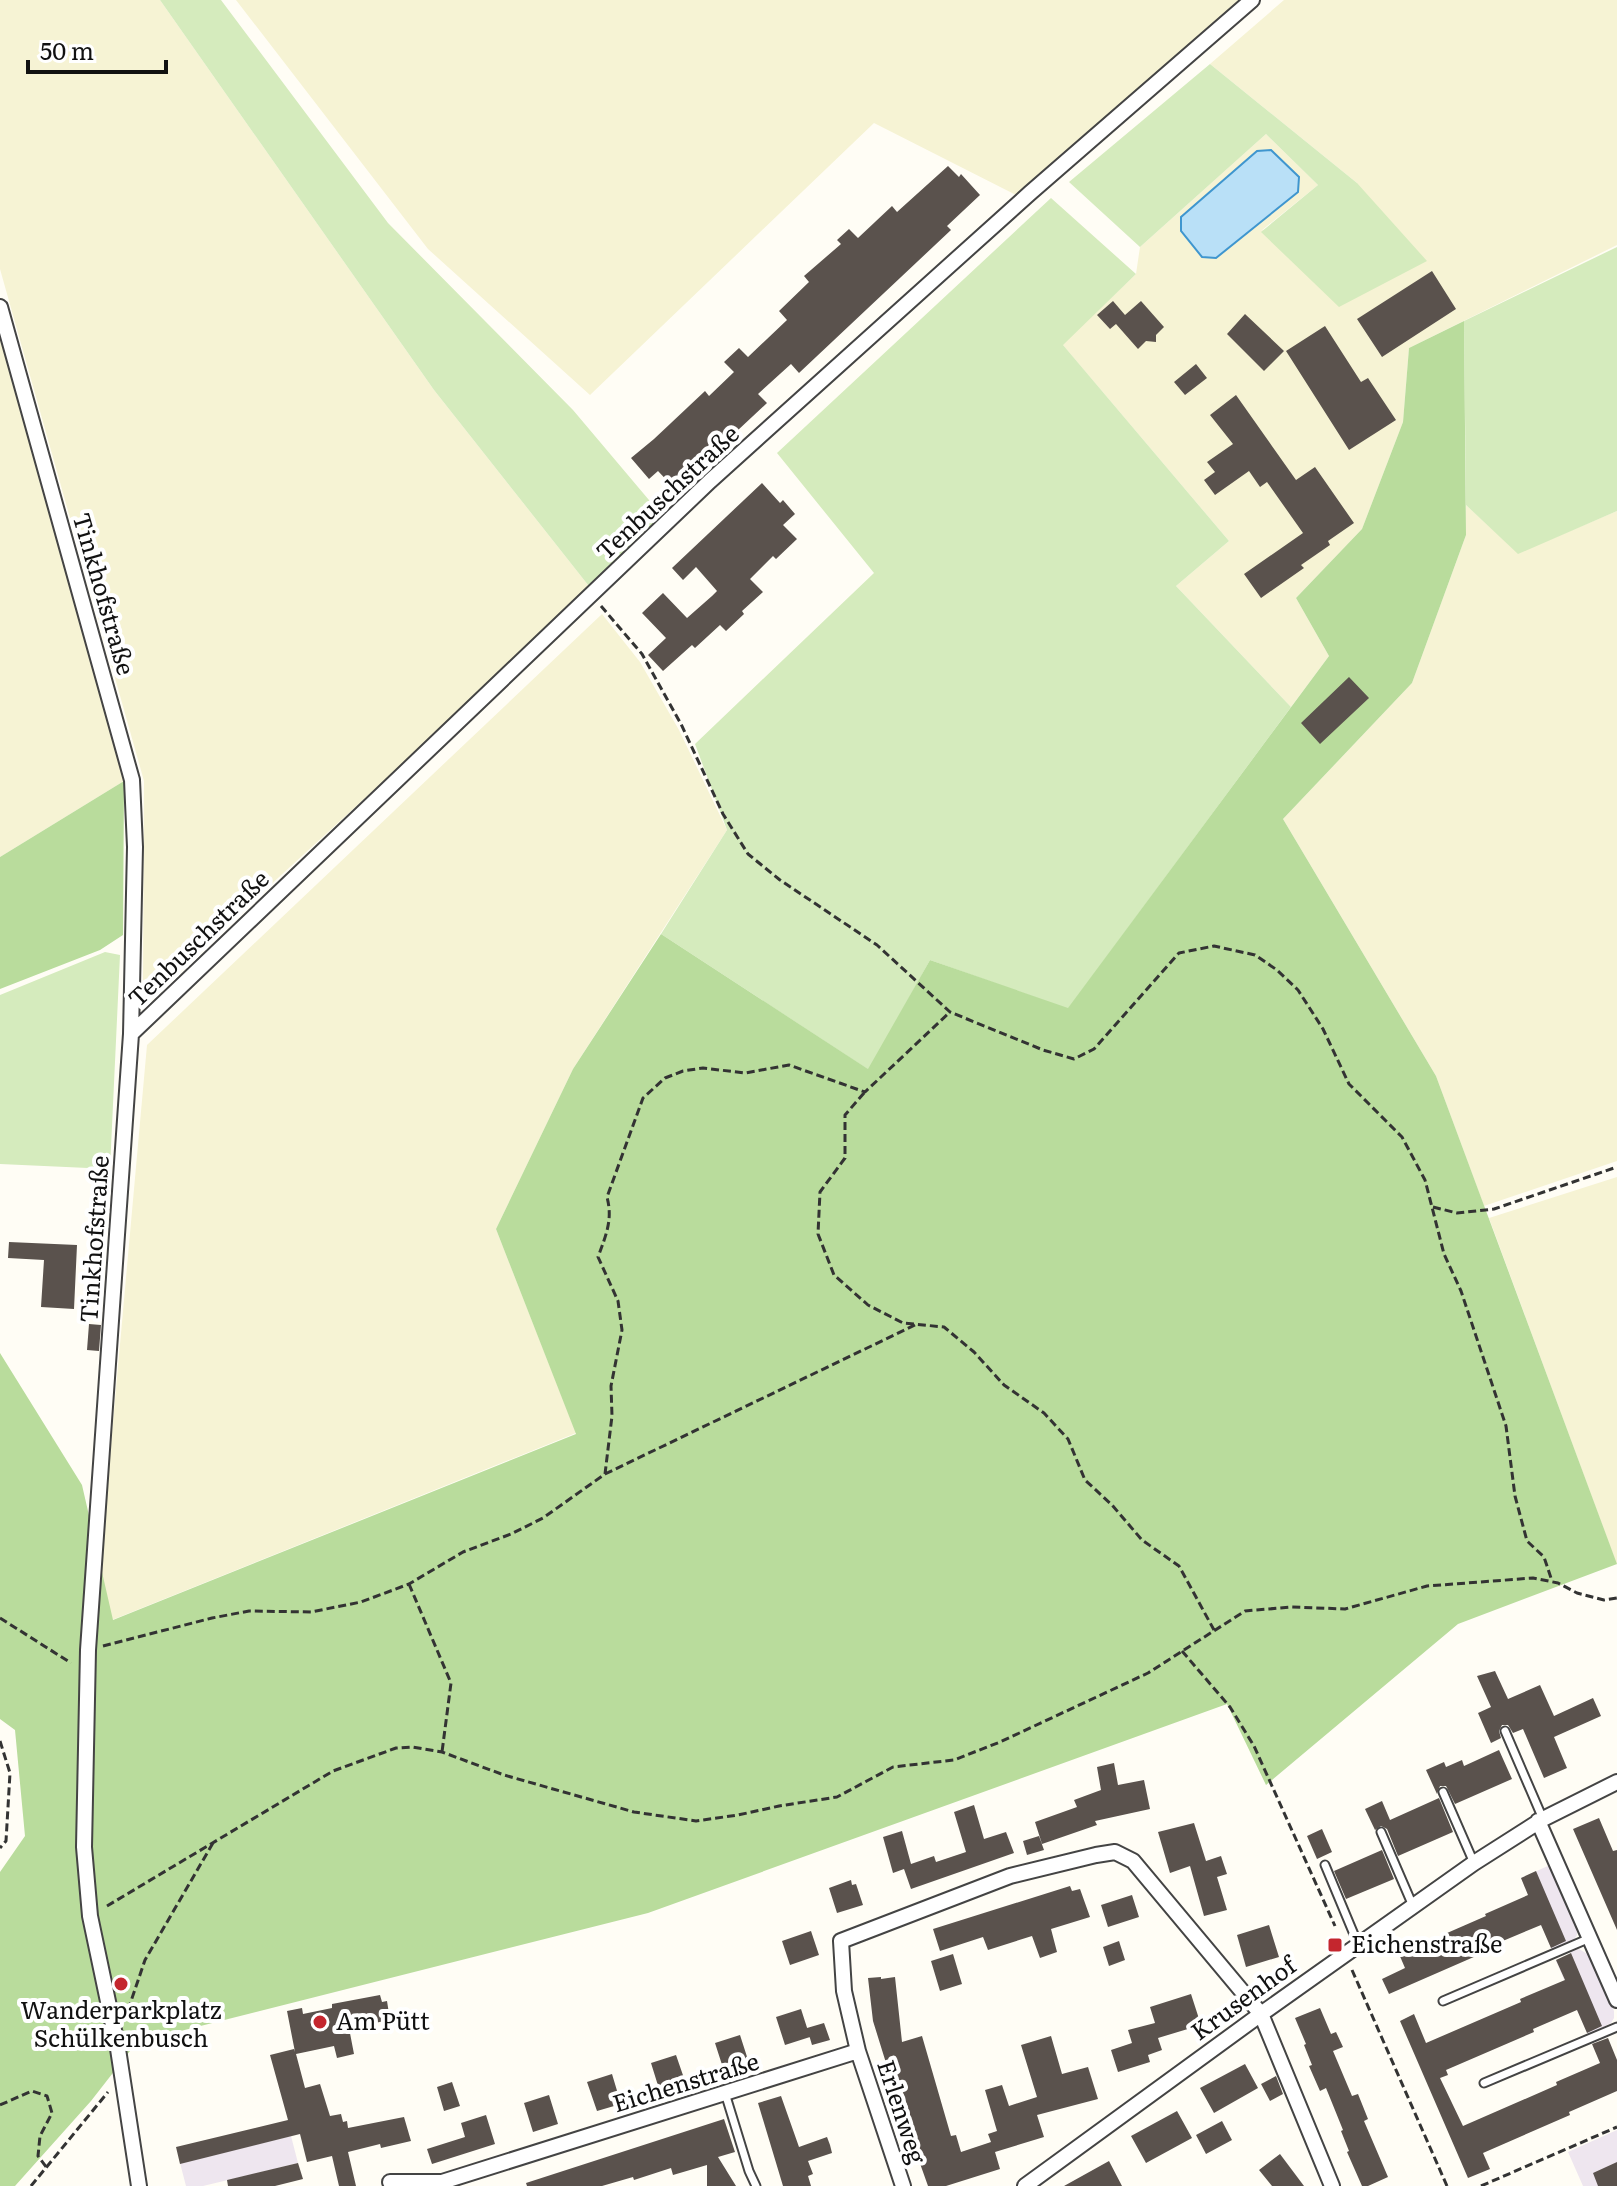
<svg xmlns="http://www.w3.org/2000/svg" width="1617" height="2186" viewBox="0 0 1617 2186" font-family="Literata,serif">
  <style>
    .industrial { fill: #eee6ef }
    .farmland { fill: #f6f3d4 }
    .green { fill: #d5ebbd }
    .forest { fill: #b9dc9c }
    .water { fill: #b9e0f7; stroke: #3f96cf; stroke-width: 2 }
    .building { fill: #5a524d }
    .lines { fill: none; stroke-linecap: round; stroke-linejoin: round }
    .lane-casing { stroke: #444; stroke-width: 11 }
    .street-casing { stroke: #444; stroke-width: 18 }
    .path { stroke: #333; stroke-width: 3; stroke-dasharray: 8 4; stroke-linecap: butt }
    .lane { stroke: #fff; stroke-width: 7 }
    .street { stroke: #fff; stroke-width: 14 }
    .poi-dot { fill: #c4262e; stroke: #fff; stroke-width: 3 }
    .labels { text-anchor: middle; stroke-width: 8; stroke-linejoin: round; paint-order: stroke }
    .street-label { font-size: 24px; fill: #111; stroke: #fff }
    .poi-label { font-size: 24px; fill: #111; stroke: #fff; text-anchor: start }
  </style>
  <rect width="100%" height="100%" fill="#fffdf5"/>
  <path class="industrial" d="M1550,1865L1577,1927V1935L1573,1941L1552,1950L1521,1878Z
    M1579,1949L1589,1955L1614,2011V2018L1611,2023L1588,2035L1556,1961L1571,1955V1950Z
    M1617,2130V2186H1583L1568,2152Z
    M291,2136L298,2163L203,2186H186L180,2163Z"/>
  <path class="farmland" d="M0,0H160L434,390L592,590L159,987L143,980L144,781L0,269Z
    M236,0H1241L1018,196L874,123L590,395L428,249Z
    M1284,0H1617V245L1409,348L1403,422L1362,529L1296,598L1329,656L1291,707L1176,586L1229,541L1062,344L1136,274L1140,247L1266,134L1318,185L1261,231L1357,183L1210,64Z
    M0,307L25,396L17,399L124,781L0,857Z
    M1466,505L1518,553L1617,511V1161L1484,1206L1436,1076L1283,819L1412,683L1466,535Z
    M602,614L640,662L679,730L727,830L573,1069L496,1229L576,1433L112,1620L100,1566L147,1045Z
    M1617,1177V1565L1489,1218Z"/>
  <path class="green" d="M160,0H221L388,223L573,410L665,519L592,590L434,390Z
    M1210,64L1357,183L1427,261L1339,307L1261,232L1318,185L1266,134L1140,247L1069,182Z
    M1051,198L1136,274L1063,345L1229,541L1176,586L1291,707L1068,1009L930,960L869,1070L661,934L727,830L695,744L874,573L777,453Z
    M1617,247V511L1518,554L1466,505L1464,321Z
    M105,952L120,955L110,1169L0,1164V995Z"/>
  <path class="forest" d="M1464,321L1466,535L1412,683L1283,819L1436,1076L1617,1564L1458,1624L1266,1785L1227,1704L648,1913L137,2042L91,2101L15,2186H0V1872L25,1836L15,1730L0,1719V1353L82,1485L113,1620L576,1434L496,1229L573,1069L661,934L868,1069L930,960L1068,1008L1329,656L1296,598L1362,529L1403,422L1409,348Z
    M124,781L123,935L100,950L0,989V857Z"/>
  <path class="water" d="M1271,150L1299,177L1298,192L1216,258L1202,257L1181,231V217L1257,151Z"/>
  <path class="building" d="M948,166L959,177L961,174L980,195L947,226L951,230L799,373L791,364L758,394L767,403L675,489L658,471L649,479L631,458L654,439L705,391L709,396L734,372L724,362L739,348L748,357L787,320L779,311L809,282L804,276L841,244L837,240L849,229L858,238L892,206L897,212Z
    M1432,271L1456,309L1382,357L1357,319Z
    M1113,301L1125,315L1141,301L1164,327L1156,335V342L1146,341L1138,349L1116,324L1110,329L1097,315Z
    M1245,314L1284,351L1264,371L1227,334Z
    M1325,326L1361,382L1368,378L1396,420L1349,450L1286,351Z
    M1196,364L1207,378L1185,395L1174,382Z
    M1236,395L1296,480L1315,467L1354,523L1328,541L1330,545L1301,565L1304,568L1261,598L1244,574L1303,533L1267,482L1260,487L1249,471L1215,495L1204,480L1215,472L1207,462L1233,444L1210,415Z
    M762,483L780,503L783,500L795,514L783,525L797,539L776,559L773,556L750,579L763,592L742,611L744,614L726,631L720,625L695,648L692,645L663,671L648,655L666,638L642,613L663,593L687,618L712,596L717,591L696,567L683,580L672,568Z
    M1349,677L1369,698L1320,744L1301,723Z
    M9,1242L77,1245L74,1309L41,1307L44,1260L8,1258Z
    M89,1324L101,1325L99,1351L87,1350Z
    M1495,1671L1508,1699L1540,1685L1554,1716L1593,1698L1601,1716L1554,1737L1567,1768L1544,1778L1523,1729L1513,1733L1508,1725H1502L1499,1731L1501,1738L1491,1743L1478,1713L1491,1707L1477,1676Z
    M1499,1750L1512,1779L1455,1804L1446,1786H1440L1437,1794L1426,1770L1444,1762L1446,1767L1462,1760L1464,1766Z
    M1114,1763L1118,1785L1144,1780L1150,1809L1095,1821L1097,1825L1042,1844L1035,1822L1077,1807L1074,1800L1101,1790L1097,1767Z
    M1439,1798L1453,1832L1398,1856L1387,1829L1381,1826L1375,1830L1365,1809L1382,1801L1390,1820Z
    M974,1805L984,1839L1006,1832L1014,1853L911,1889L904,1869L893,1873L883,1837L902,1831L911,1864L934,1856L936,1862L966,1852L954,1812Z
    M1599,1818L1613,1851L1617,1850V1930L1573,1829Z
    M1194,1823L1206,1861L1221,1856L1227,1874L1217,1877L1227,1910L1204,1916L1190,1866L1170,1873L1158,1832Z
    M1322,1829L1332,1852L1317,1859L1307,1836Z
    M1039,1836L1044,1850L1027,1855L1023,1841Z
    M1382,1850L1394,1879L1346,1899L1334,1871Z
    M1536,1871L1566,1941L1551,1948L1541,1925L1498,1943L1499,1946L1389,1994L1382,1979L1405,1968L1399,1954L1486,1916L1485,1914L1528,1895L1521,1878Z
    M851,1880L852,1885L856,1884L863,1905L837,1913L829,1888Z
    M1070,1886L1072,1891L1080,1889L1090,1917L1051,1929L1057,1952L1040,1958L1032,1936L988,1950L983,1937L940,1951L933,1929Z
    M1132,1895L1139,1917L1108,1927L1101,1905Z
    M1269,1925L1279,1957L1246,1967L1237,1935Z
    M811,1931L819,1955L790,1965L782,1941Z
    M1119,1941L1125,1960L1109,1966L1103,1947Z
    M1571,1953L1602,2026L1587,2033L1577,2010L1533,2029L1534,2032L1446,2070L1448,2075L1440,2078L1463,2126L1557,2085L1556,2082L1600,2063L1592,2044L1608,2038L1617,2060V2091L1569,2112L1570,2115L1483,2153L1490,2169L1468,2178L1400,2021L1414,2014L1426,2043L1521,2002L1520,1999L1565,1980L1556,1960Z
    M953,1954L962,1984L940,1991L931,1961Z
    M881,1977V1979L895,1977L902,2042L922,2036L951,2136L956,2135L961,2152L991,2142L988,2134L997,2131L985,2090L1002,2085L1009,2106L1037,2097L1021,2045L1051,2036L1062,2074L1088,2067L1098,2099L1037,2115L1044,2137L995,2152L1000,2169L946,2186H928L901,2110L908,2108L898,2077L891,2079L873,2021L868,1978Z
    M1191,1994L1201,2025L1158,2038L1162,2050L1148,2055L1150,2062L1118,2072L1111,2050L1132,2043L1128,2030L1155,2023L1150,2007Z
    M380,1995L382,2002L387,2001L390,2020L349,2028L354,2054L337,2058L334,2046L296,2054L305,2088L320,2084L330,2116L341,2114L343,2122L347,2121L348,2128L404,2117L411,2141L381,2148L380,2144L348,2152L356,2186H339L332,2156L307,2162L300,2134L180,2164L176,2147L288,2120L270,2055L294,2049L295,2052L287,2011L302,2008L303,2014L332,2008V2004Z
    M1320,2008L1331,2034L1336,2032L1343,2047L1333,2051L1352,2096L1358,2094L1368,2119L1364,2121L1388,2177L1368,2186H1362L1347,2152L1349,2151L1341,2131L1343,2130L1326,2088L1320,2091L1309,2066L1312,2065L1304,2045L1306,2044L1295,2018Z
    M801,2009L810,2037L785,2045L776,2017Z
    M824,2023L830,2040L812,2045L807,2028Z
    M740,2035L749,2063L724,2071L715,2043Z
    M676,2055L686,2084L660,2092L651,2063Z
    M1245,2064L1258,2088L1214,2113L1200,2088Z
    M612,2074L621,2104L597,2111L587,2082Z
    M1276,2076L1283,2094L1270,2101L1261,2084Z
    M452,2082L460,2106L444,2111L437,2087Z
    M549,2095L558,2124L533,2132L524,2103Z
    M781,2096L799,2147L827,2137L830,2145L832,2153L808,2161L813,2174L808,2176L811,2186H783L758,2103Z
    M1177,2111L1192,2138L1146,2163L1131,2136Z
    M486,2115L495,2144L432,2164L427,2149L465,2137L461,2123Z
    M724,2119L735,2152L718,2157L736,2186H707V2165L673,2175L671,2168L634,2180L633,2177L602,2186H527L526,2183Z
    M1222,2121L1232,2140L1206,2154L1196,2135Z
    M1280,2154L1304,2186H1272L1259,2170Z
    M1109,2161L1122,2186H1064Z
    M1617,2162V2186H1598L1593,2173Z
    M298,2163L303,2179L275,2186H228L227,2180Z"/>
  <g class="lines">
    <defs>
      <path id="lane" d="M1505,1731L1543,1819
        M1443,1792L1474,1863
        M1381,1832L1413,1906
        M1325,1865L1358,1944
        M1443,2001L1590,1938
        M1484,2083L1617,2027
        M725,2093L749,2171L756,2186"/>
      <path id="street" d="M0,307L132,780L135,847L131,1034L88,1650L84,1847L90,1916L118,2049L139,2186
        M131,1034L710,481L1030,193L1252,0
        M1538,1821L1617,2000
        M858,2051L903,2186
        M390,2182H442L858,2051L844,1991L841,1941L1010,1876L1096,1855L1115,1852L1133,1861L1261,2014L1332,2186
        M1025,2186L1261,2014L1474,1863L1543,1819L1617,1782"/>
    </defs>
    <use href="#lane" class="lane-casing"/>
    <use href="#street" class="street-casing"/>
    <path class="path" d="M601,606L642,654L681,724L723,814L748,854L780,880L877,945L950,1012L1043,1050L1074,1059L1094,1049L1179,953L1214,946L1255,955L1277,970L1298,990L1323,1029L1349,1084L1402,1137L1425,1180L1444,1254L1461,1291L1506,1426L1515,1496L1527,1541L1544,1557L1552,1581
      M864,1093L845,1115V1158L820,1192L818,1234L834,1275L868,1305L903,1323L944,1327L974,1352L1004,1385L1044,1413L1068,1439L1085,1480L1112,1505L1142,1540L1179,1566L1214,1630
      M1433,1207L1457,1213L1494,1209L1617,1167
      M605,1474L915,1325
      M409,1584L451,1683L442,1752
      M0,1618L71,1663
      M103,1646L212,1618L249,1611L311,1612L361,1602L409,1584L463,1552L511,1534L543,1518L605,1474L612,1416L611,1386L622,1330L618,1301L598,1257C606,1235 613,1220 607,1197L643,1098L665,1078L683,1071L703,1068L745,1073L789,1065L865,1092L950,1012
      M1182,1651L1230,1707L1254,1746L1335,1926
      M0,1741L10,1773L6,1841L0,1848
      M107,1906L333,1771L396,1748L412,1747L442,1752L504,1775L634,1812L696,1821L738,1815L779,1806L837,1797L893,1767L954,1760L1000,1742L1148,1673L1245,1611L1292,1607L1345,1609L1427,1586L1533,1578L1558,1583L1577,1593L1604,1600L1617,1598
      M1352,1970L1447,2186
      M128,2010L145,1960L213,1843
      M0,2105L32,2091L47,2096L52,2113L40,2136L38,2156L47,2168
      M31,2186L108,2092
      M1481,2186L1617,2127"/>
    <use href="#lane" class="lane"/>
    <use href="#street" class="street"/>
  </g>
  <g class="poi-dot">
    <rect x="1327" y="1937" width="16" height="16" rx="4"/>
    <circle cx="121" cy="1984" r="8"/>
    <circle cx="320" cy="2022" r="8"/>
  </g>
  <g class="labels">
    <g class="street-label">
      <text transform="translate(668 493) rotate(-43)" y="8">Tenbuschstraße</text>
      <text transform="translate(103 594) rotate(74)" y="8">Tinkhofstraße</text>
      <text transform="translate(199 939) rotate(-44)" y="8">Tenbuschstraße</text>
      <text transform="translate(95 1239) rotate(-86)" y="8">Tinkhofstraße</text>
      <text transform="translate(1244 1999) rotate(-36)" y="8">Krusenhof</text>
      <text transform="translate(686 2083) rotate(-17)" y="8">Eichenstraße</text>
      <text transform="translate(901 2112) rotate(72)" y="8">Erlenweg</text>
    </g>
    <g class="poi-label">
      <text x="1351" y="1953">Eichenstraße</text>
      <text x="121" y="2019" text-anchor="middle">Wanderparkplatz<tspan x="121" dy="28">Schülkenbusch</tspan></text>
      <text x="336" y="2030">Am Pütt</text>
    </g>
  </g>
  <path d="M28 60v12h138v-12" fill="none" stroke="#111111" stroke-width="4"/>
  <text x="40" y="60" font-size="24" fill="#111111" stroke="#ffffff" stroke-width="6" paint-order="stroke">50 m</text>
</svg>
